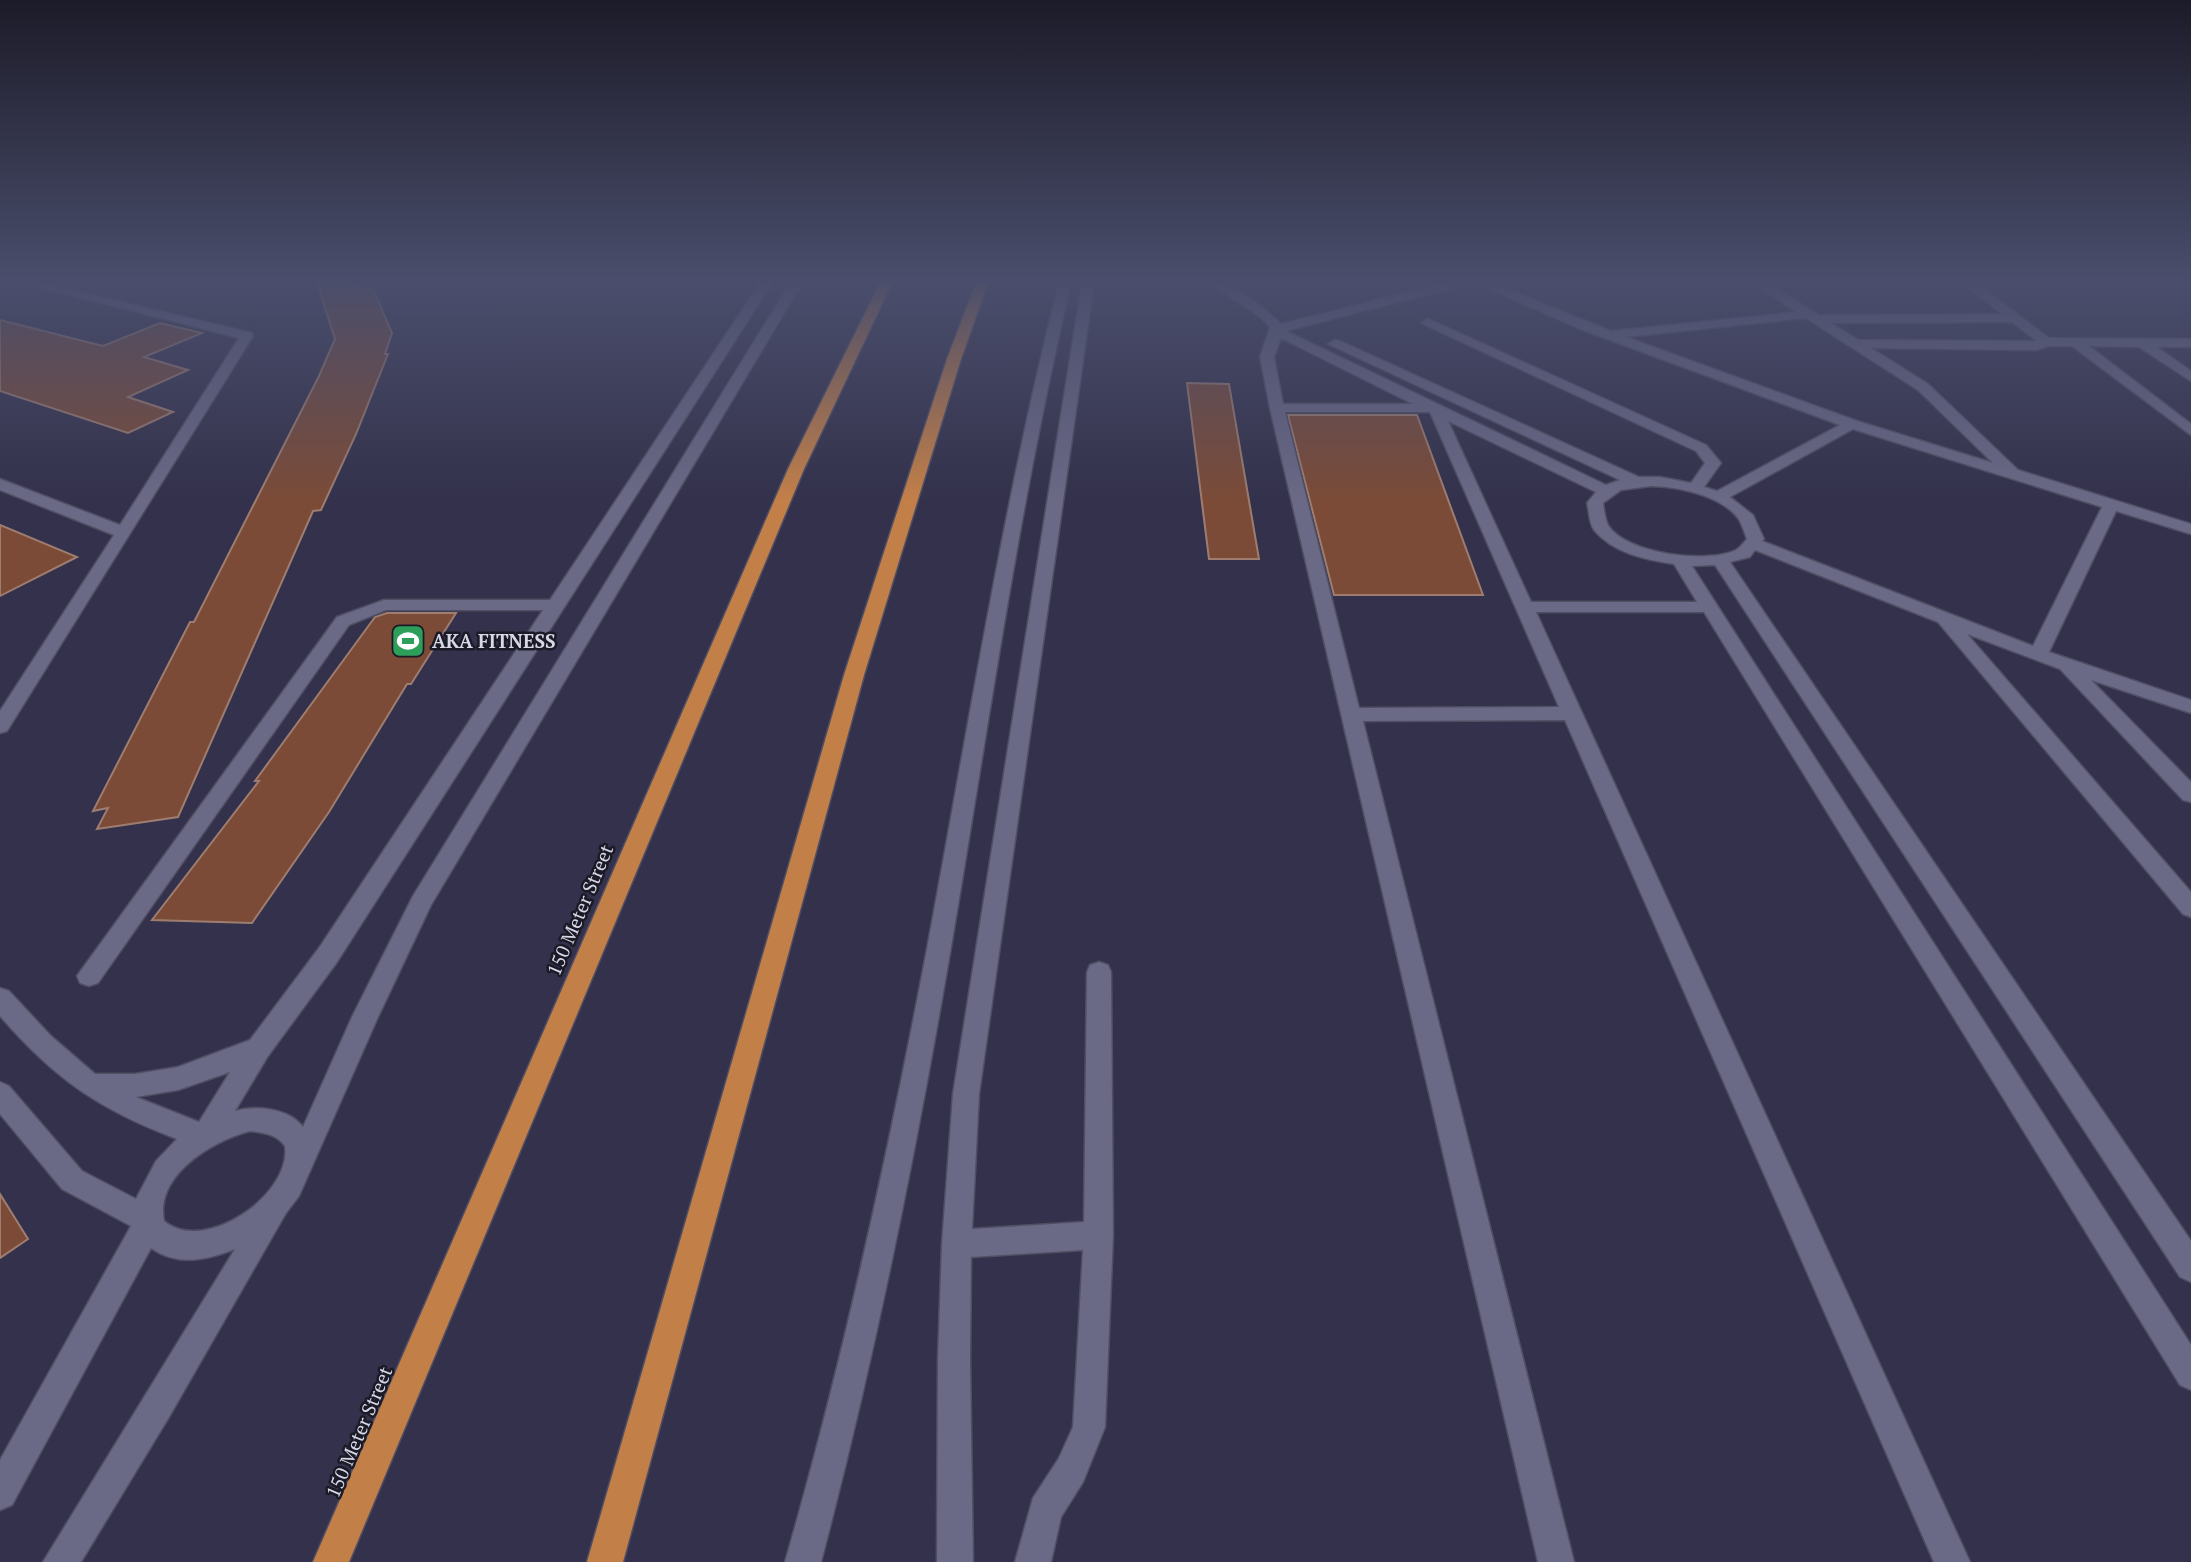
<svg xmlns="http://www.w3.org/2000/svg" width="2191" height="1562" viewBox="0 0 2191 1562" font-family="'PT Serif',serif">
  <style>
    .building { fill: #7b4b37; stroke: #9e7d70; stroke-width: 2 }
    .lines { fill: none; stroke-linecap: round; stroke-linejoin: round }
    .minor-casing { stroke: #504e63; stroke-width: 3 }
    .highway-casing { stroke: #504e63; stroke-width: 3 }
    .minor { fill: #6a6986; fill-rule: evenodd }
    .highway { fill: #c37f48; fill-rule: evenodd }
    .labels { text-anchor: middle; stroke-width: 5; stroke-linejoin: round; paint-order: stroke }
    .poi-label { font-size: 19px; font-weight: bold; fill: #d7d7e7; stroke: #1b1b27; text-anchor: start }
    .street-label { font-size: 19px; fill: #d7d7e7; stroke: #1b1b27 }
  </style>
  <rect width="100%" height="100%" fill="#33314b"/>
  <path class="building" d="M317,283H344L374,291L392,333L385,354H388L356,434L321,510L313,511L178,817L97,829L108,808L93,811L190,622H194L319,376L335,339Z
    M0,320L103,346L160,323L202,333L144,357L188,370L128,397L173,412L128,433L0,391Z
    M1187,383L1229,384L1259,559H1209Z
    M1288,415H1417L1483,595H1334Z
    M0,525L77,557L0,596Z
    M387,613H456L411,684H407L329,812L252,923L152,920L259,781H255L375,617Z
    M0,1194L28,1239L0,1258Z"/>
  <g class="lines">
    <defs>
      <path id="minor" d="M23,283H43L252,333L253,336L7,731L0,733V711L114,535L0,490V479L120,525L239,338Z
        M760,283H772L337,962L268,1056L235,1111C256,1105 289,1108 303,1127L352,1017L413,896L790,283H802L431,905L378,1017L299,1196L286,1213L169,1417L81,1562H43L235,1249C207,1260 178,1267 151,1248L12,1505L0,1510V1460L131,1226L62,1189L0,1114V1082L9,1086L82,1171L136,1199L156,1161L177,1139C98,1109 55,1079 0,1016V988L9,991L51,1036L95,1074H135L178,1067L250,1040L319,948L543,610H386L349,625L98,983L89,986L80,983L77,976L337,617L384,600H550ZM230,1072L199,1122L136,1097L178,1090ZM250,1131C264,1133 276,1134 285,1146C292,1195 204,1255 164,1221C155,1175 212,1141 250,1131Z
        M1059,283H1071C1019,504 988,730 950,953C915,1158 874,1361 821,1562H785C843,1361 887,1159 926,954C968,730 1003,504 1059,283Z
        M1082,283H1094L979,1094L972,1229L1084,1222L1087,972L1090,965L1099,962L1108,965L1111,972L1113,1235L1105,1427L1083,1482L1061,1517L1051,1562H1015L1033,1498L1059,1458L1073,1427L1083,1250L971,1257L970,1359L973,1562H937L938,1359L942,1244L953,1094Z
        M1210,283C1234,282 1264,307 1281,324L1444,283H1463L1461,286L1286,331L1606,485L1620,480L1328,344L1335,340L1340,341L1639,477H1660L1691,483L1705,463L1696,451L1421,323L1427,319L1431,320L1706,445L1721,463L1704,487L1717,491L1840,425L1580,329L1476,283H1492L1611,331L1796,312L1754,283H1768L1819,315L2002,314L1963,283H1976L2049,338L2191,339V347H2157L2191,371V381L2139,347L2089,346L2191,424V435L2072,346H2048L2037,350L1871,348L1928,384L2018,470L2191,524V534L2116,511L2049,652L2191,700V713L2091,680L2191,782V802L2183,800L2060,669L1967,634L2191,892V917L2183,914L1938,622L1755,550L1750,557L1730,562L2191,1241V1282L2180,1277L1715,565L1692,566L2191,1345V1390L2180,1385L1704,612H1536L1970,1562H1934L1565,720L1363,721L1574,1562H1538L1270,408L1260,357L1270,327L1260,317ZM1806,318L1918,390L1993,463L1857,421L1626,337ZM2012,322L2037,341L1858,340L1831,323ZM1281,338L1413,404H1283L1274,357ZM1285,412H1430L1559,707L1359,708ZM1448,421L1596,492L1587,503C1589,511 1589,523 1594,530C1613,553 1646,560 1674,564L1697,602H1531ZM1853,429L2102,507L2033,646L1762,541L1764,539L1753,515L1730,497ZM1651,486C1679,487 1720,495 1738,518C1742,524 1744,532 1747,539C1743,543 1740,548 1736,550C1707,564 1626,554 1608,525C1605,519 1604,509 1603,503L1621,490Z"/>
      <path id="highway" d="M880,283H892L804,469L349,1562H313L788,469Z
        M976,283H988L961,359L864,675L623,1562H587L844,675L947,359Z"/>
    </defs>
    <use href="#minor" class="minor-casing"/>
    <use href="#highway" class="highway-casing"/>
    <use href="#minor" class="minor"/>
    <use href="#highway" class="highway"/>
  </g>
  <linearGradient id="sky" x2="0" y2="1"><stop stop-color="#1c1b29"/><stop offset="0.56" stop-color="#4a4e6c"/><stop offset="1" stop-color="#4a4e6c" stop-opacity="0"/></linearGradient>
  <rect width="2191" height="501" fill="url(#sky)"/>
  <defs>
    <symbol id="stadium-square" viewBox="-11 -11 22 22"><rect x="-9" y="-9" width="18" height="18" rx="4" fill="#2e9e5b" stroke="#1b1b27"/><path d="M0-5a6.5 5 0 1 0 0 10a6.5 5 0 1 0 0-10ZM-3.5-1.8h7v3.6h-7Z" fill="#fff"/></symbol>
  </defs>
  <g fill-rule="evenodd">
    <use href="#stadium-square" x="389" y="622" width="38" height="38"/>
  </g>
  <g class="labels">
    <g class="poi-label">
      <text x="432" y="648">AKA FITNESS</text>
    </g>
    <g class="street-label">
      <text transform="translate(580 910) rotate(-67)" y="7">150 Meter Street</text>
      <text transform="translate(359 1432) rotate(-67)" y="7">150 Meter Street</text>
    </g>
  </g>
</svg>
